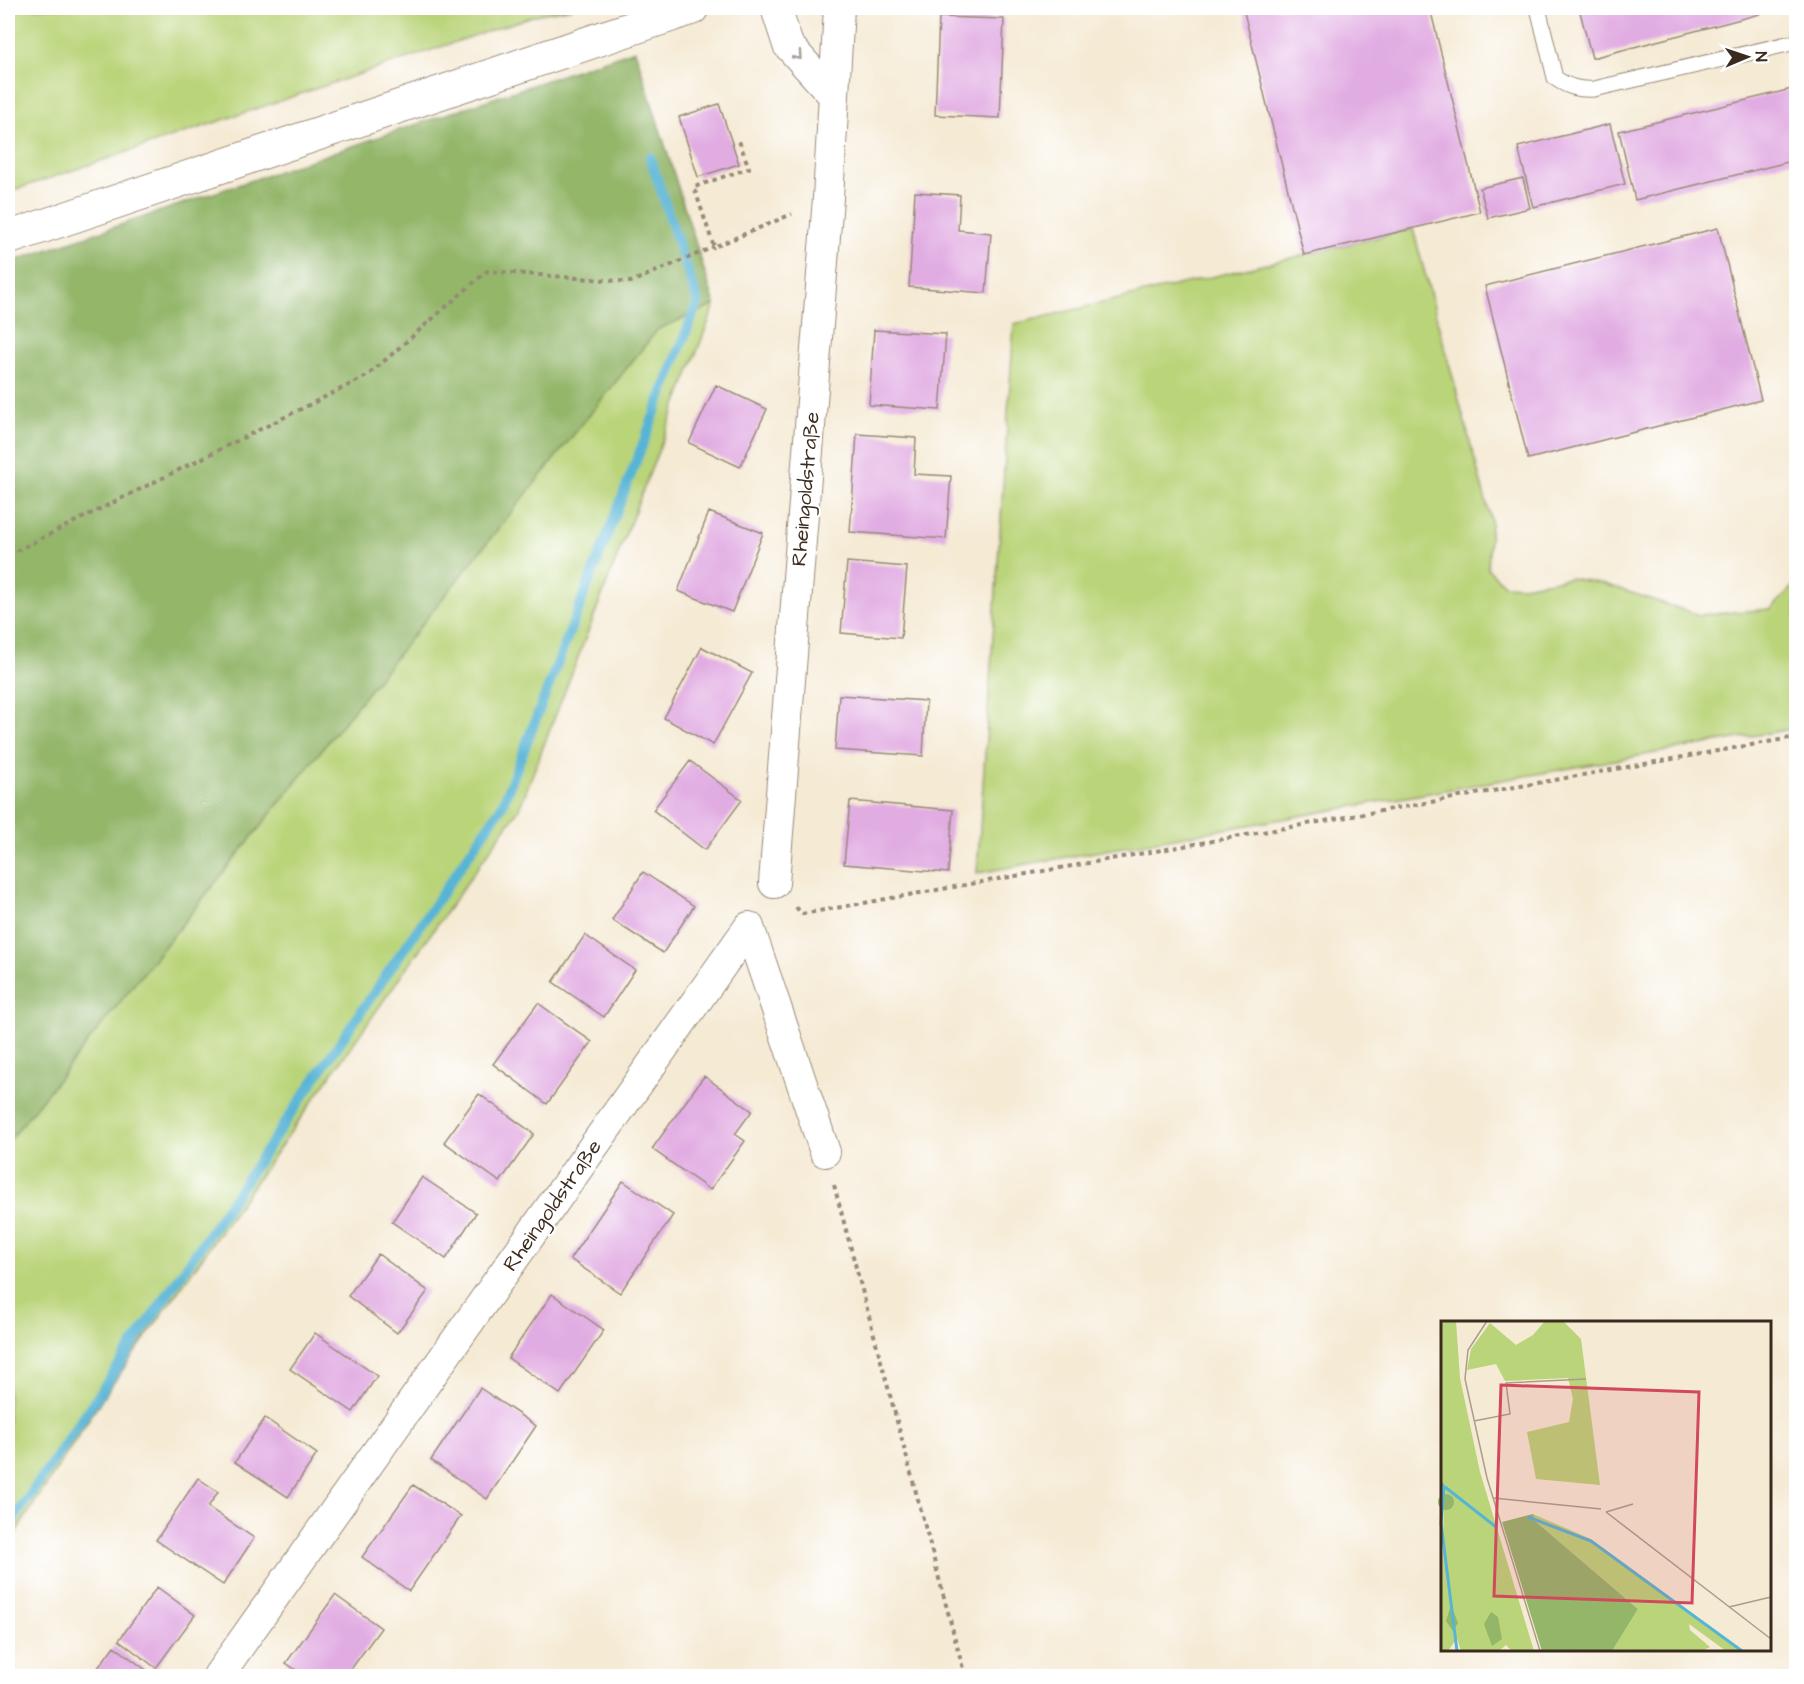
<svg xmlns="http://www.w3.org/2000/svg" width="1804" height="1684" viewBox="0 0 1804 1684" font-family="'Architects Daughter',sans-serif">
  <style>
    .green { fill: #bad479; stroke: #7a7f4c; stroke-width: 1.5 }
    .forest { fill: #93b669; stroke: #677044; stroke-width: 1.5 }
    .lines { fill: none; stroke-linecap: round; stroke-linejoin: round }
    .stream { stroke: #56b4d5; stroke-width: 10 }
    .building { fill: #e1ace2 }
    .service-casing { stroke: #988a79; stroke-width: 17 }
    .minor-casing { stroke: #988a79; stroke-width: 32 }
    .secondary-casing { stroke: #988a79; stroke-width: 35 }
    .path { stroke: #988a79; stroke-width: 4; stroke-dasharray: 4.5 4.5; stroke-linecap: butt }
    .service { stroke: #fff; stroke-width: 15 }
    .minor { stroke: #fff; stroke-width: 30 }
    .secondary { stroke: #fff; stroke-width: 33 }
    .oneway { stroke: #a79f9a }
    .labels { text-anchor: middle; stroke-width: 4.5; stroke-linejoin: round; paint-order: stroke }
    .street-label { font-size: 21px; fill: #3b2a1e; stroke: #fff }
    .inset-river { fill: none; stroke: #56b4d5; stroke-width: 3 }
    .inset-road { fill: none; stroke: #ab9d8b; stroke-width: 1.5 }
    .view { fill: #d1495b; fill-opacity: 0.15; stroke: #d1495b; stroke-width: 3 }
    .inset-edge { fill: none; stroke: #3b2a1e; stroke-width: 3 }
  </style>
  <rect width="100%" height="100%" fill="#fff"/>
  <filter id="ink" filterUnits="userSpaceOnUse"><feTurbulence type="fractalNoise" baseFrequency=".0167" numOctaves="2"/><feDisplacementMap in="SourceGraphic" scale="12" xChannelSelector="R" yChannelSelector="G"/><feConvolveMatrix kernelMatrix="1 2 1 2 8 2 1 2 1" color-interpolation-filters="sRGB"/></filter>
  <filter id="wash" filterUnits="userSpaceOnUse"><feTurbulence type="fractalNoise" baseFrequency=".008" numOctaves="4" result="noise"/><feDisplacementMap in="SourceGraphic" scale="24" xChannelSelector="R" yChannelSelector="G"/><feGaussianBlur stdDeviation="1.35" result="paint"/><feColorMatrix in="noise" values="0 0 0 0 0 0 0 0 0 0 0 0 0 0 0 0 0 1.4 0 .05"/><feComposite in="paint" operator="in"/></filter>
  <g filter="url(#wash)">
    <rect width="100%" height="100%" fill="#f5ead4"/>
    <path class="green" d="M8,8H573L539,14L8,192Z
      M1413,229L1491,520L1488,569L1504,585L1522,586L1570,578L1604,584L1699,615L1771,609L1796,584V728L977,873L1014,324Z
      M715,305L519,809L102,1399L8,1544V1142L658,329Z"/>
    <path class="forest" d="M635,50L715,305L658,329L8,1142V263Z"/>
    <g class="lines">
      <path class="stream" d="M650,157L682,255
        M8,1527L502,806L698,302L685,263"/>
    </g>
    <g id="blocks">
      <path class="building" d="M1243,8H1430L1480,212L1304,255Z
        M1579,8H1759L1760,14L1592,58Z
        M939,17L1004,19L1000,118L935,115Z
        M1796,88V160L1635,200L1619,131Z
        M719,104L739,164L698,177L679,117Z
        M1610,124L1625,184L1533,207L1518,147Z
        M1523,178L1530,208L1488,218L1480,188Z
        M915,192L960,195L958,230L991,233L986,293L909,287Z
        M1718,228L1761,400L1528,459L1485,286Z
        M874,330L946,334L940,410L869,405Z
        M716,385L767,409L740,467L689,443Z
        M857,434L916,438L914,474L951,476L946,539L850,532Z
        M709,512L763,533L732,612L678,591Z
        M847,562L907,567L901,638L841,633Z
        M702,647L752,673L713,745L664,718Z
        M839,695L926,701L923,756L835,750Z
        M690,761L742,800L705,850L653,810Z
        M850,801L953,810L948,873L844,864Z
        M643,872L694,906L663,953L612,920Z
        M585,935L635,970L604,1017L553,982Z
        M538,1003L592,1042L547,1104L493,1064Z
        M704,1076L752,1111L735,1134L745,1141L710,1190L652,1149Z
        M479,1094L534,1134L500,1182L444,1142Z
        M422,1177L476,1213L446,1259L392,1222Z
        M623,1181L673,1215L620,1293L570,1259Z
        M378,1254L428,1291L397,1333L348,1296Z
        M552,1294L604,1330L560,1394L508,1358Z
        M315,1333L377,1376L353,1412L290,1369Z
        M480,1388L536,1426L487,1499L431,1460Z
        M265,1418L317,1454L288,1497L235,1462Z
        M198,1478L218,1492L208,1507L254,1538L223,1585L156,1540Z
        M413,1485L461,1516L409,1591L362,1557Z
        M157,1587L195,1615L156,1668L119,1640Z
        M335,1595L381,1628L346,1676H305L286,1663Z
        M114,1646L154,1676H92Z"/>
    </g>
  </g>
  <g filter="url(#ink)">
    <use href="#blocks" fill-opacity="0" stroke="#988a79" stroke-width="1.5"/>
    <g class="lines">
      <defs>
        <path id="service" d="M1538,8L1555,78C1568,87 1579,90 1594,89L1796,42"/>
        <path id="minor" d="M776,8L788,45L834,96
          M774,883L828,198L839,8
          M749,927L825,1152
          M218,1676L749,927"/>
        <path id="secondary" d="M8,238L692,8"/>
      </defs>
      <use href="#service" class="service-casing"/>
      <use href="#minor" class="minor-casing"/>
      <use href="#secondary" class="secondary-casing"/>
      <path class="path" d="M739,141L749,168L694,187L714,247L792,214
        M8,555L367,376L487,271L631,282L714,247
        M796,907L802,914L1796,737
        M834,1185L965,1676"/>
      <use href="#service" class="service"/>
      <use href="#minor" class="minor"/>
      <use href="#secondary" class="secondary"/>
    </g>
    <defs><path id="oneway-chevron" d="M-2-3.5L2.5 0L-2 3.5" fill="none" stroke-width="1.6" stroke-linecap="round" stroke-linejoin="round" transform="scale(1.5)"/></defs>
    <use class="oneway" href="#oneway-chevron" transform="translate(798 56) rotate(48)"/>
  </g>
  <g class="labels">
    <g class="street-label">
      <text transform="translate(805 489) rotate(-85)" y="7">Rheingoldstraße</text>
      <text transform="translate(552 1205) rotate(-55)" y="7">Rheingoldstraße</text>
    </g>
  </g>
  <g transform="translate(1441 1321)">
    <rect width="330" height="330" fill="#f5ead4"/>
    <path d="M0,0H15L19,57L39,151L93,330H71L65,324L58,330H20L16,317L7,330H0L3,172L0,173ZM104,0H122L140,18L159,164L95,158L86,111L128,101L132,78L127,57L64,60L55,43L26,49L30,28L49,2L75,24L92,14ZM92,193L150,218L302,330H285L248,303L249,309L269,326L261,330H171L197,288L94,200Z" fill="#bad479"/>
    <path d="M-3 181a8 8 0 1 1 16 0a8 8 0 1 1-16 0ZM92,193L94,200L197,288L171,330H101L61,201ZM10,284L17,302L12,310L5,300ZM50,291L57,296L61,318L51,325L43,303Z" fill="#93b669"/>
    <path class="inset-river" d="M0,162L3,166L0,202L16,330M4,166L55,206M87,196L150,220L301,330"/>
    <path class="inset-road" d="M46,0L27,29L24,58L46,157L99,330M33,100L69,93L65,62L145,58M52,177L160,188M165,191L330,318M165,191L192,183M288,286L330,276"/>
    <path class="view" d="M60,64L258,71L251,282L53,275Z"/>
    <rect width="330" height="330" class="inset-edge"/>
  </g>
  <rect width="1804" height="1684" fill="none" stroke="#fff" stroke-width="30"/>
  <g transform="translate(1747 57) rotate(88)" stroke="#ffffff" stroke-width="4.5" paint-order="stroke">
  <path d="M0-4.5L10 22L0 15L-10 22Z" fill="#3b2a1e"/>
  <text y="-9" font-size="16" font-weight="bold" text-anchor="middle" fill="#3b2a1e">N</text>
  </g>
</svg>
